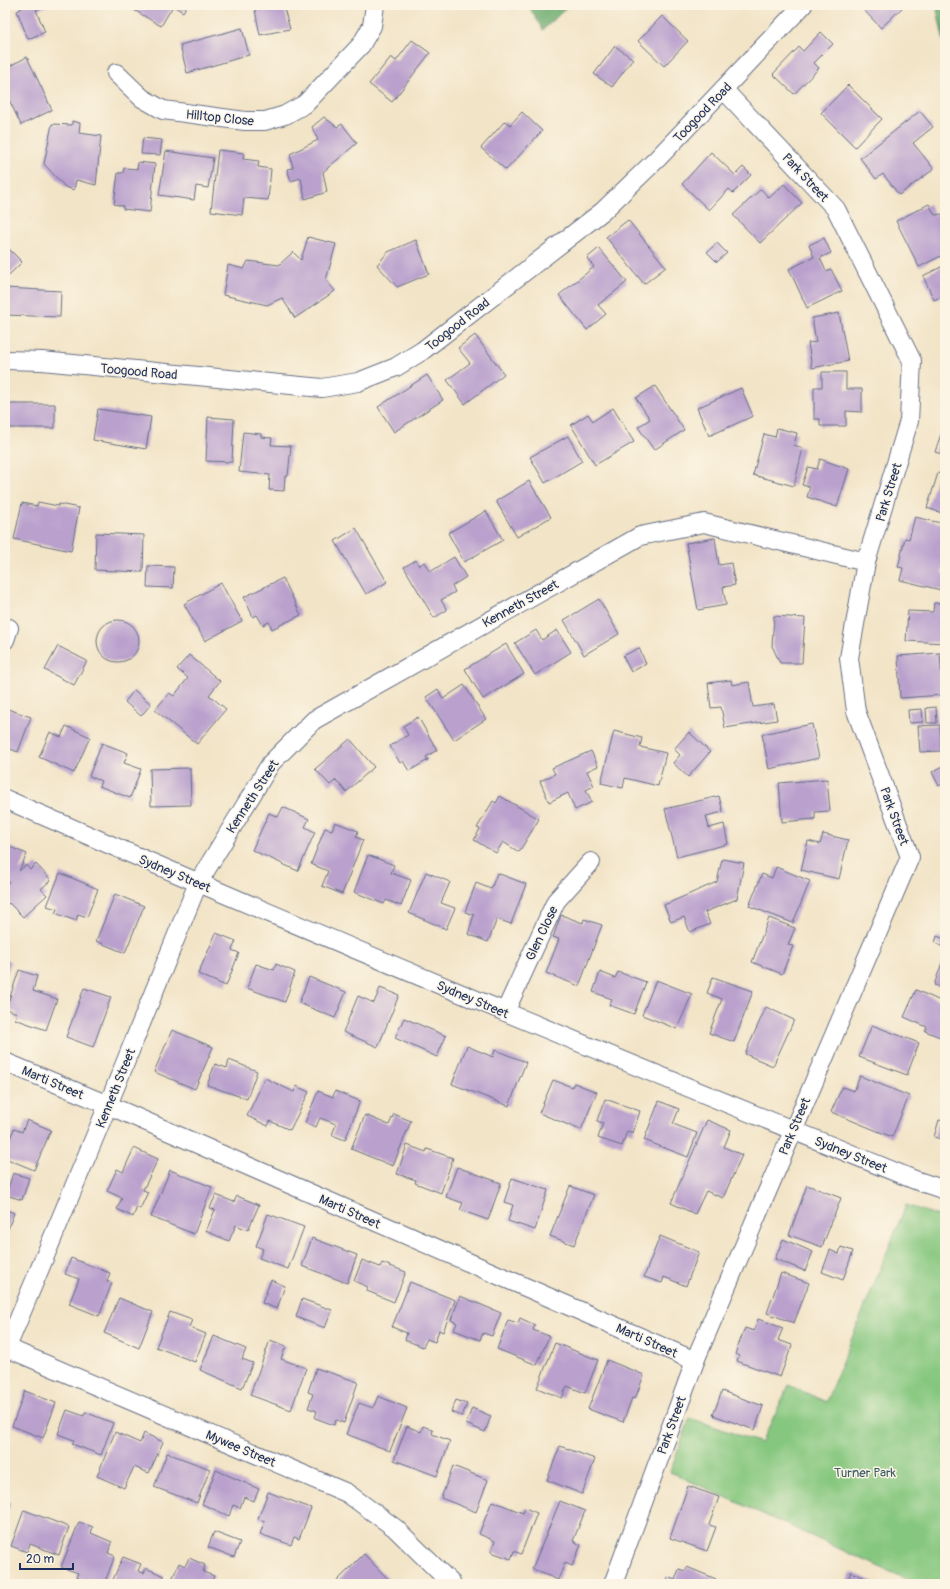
<svg xmlns="http://www.w3.org/2000/svg" width="950" height="1589" viewBox="0 0 950 1589" font-family="Pangolin,sans-serif">
  <style>
    .green { fill: #86c77f; stroke: #507b6e }
    .forest { fill: #6cac6e; stroke: #446e66 }
    .building { fill: #b9a0cd }
    .lines { fill: none; stroke-linecap: round; stroke-linejoin: round }
    .minor-casing { stroke: #666e83; stroke-width: 20 }
    .minor { stroke: #fff; stroke-width: 18 }
    .labels { text-anchor: middle; stroke-width: 3; stroke-linejoin: round; paint-order: stroke }
    .street-label { font-size: 13px; fill: #1b2f5e; stroke: #fcf5e5 }
    .park-label { font-size: 13px; fill: #3b5d68; stroke: #fcf5e5 }
  </style>
  <rect width="100%" height="100%" fill="#fcf5e5"/>
  <filter id="ink" filterUnits="userSpaceOnUse"><feTurbulence type="fractalNoise" baseFrequency=".025" numOctaves="2"/><feDisplacementMap in="SourceGraphic" scale="8" xChannelSelector="R" yChannelSelector="G"/><feConvolveMatrix kernelMatrix="1 2 1 2 8 2 1 2 1" color-interpolation-filters="sRGB"/></filter>
  <filter id="wash" filterUnits="userSpaceOnUse"><feTurbulence type="fractalNoise" baseFrequency=".012" numOctaves="4" result="noise"/><feDisplacementMap in="SourceGraphic" scale="16" xChannelSelector="R" yChannelSelector="G"/><feGaussianBlur stdDeviation="0.9" result="paint"/><feColorMatrix in="noise" values="0 0 0 0 0 0 0 0 0 0 0 0 0 0 0 0 0 1.4 0 .05"/><feComposite in="paint" operator="in"/></filter>
  <g filter="url(#wash)">
    <rect width="100%" height="100%" fill="#f2e4c7"/>
    <path class="green" d="M906,1205L945,1218V1584H917L670,1472L690,1418L761,1443L789,1385L826,1402Z"/>
    <path class="forest" d="M528,5H569L543,30Z
      M936,5H945V48Z"/>
    <g id="blocks">
      <path class="building" d="M20,5H50L36,10L45,32L28,39L17,11L21,9Z
        M137,5H187L183,12L173,6L161,26L134,10Z
        M254,5H283L290,29L260,35Z
        M859,5H905L881,28Z
        M662,16L688,41L664,66L638,41Z
        M242,28L249,55L187,73L180,45Z
        M821,32L833,44L814,63L819,68L794,94L773,74L799,47L803,51Z
        M412,40L430,53L392,102L369,84L391,57L396,61Z
        M615,46L633,59L612,87L594,74Z
        M27,57L52,110L21,125L5,91V84L8,67Z
        M848,85L882,119L855,147L821,113Z
        M920,111L933,127L913,143L934,169L899,195L883,174L876,179L860,158Z
        M522,112L542,131L506,170L481,148L505,121L510,125Z
        M324,117L337,127L342,124L357,143L323,172L327,192L305,199L301,178L291,181L287,169L293,168L290,154L318,140L312,127Z
        M72,121L80,123L79,133L101,136L96,185L76,180L74,190L65,187L44,164L52,124L72,125Z
        M143,138L162,140L160,155L141,154Z
        M218,150L244,153L243,159L259,161L258,167L271,169L268,200L244,198L242,215L211,211Z
        M166,151L213,158L208,188L196,186L194,200L159,195Z
        M711,152L735,175L743,167L751,175L733,193L729,189L709,210L682,184Z
        M138,162L155,164L150,212L123,209V206L114,204L118,173H123L124,168L137,169Z
        M784,184L802,203L760,243L733,215L761,189L769,198Z
        M929,204L935,215L942,214L945,221V254L919,267L896,221Z
        M628,220L666,267L644,284L606,237Z
        M308,237L336,244L326,280L335,291L295,318L282,298L267,305L223,295L228,265L244,269L248,261L279,265L293,252L301,260Z
        M824,238L831,253L820,258L826,271L831,269L842,291L807,308L789,269L814,257L809,245Z
        M416,240L429,274L397,287L377,265L388,252Z
        M717,243L727,253L717,262L707,252Z
        M5,245L22,262L5,279Z
        M599,248L627,282L598,305L606,314L587,330L559,295L594,267L587,258Z
        M945,265V295L934,300L923,276Z
        M5,288L61,291L60,317L5,315Z
        M839,313L848,361L812,368L808,343L816,342L812,318Z
        M475,335L504,374L465,404L447,380L470,363L458,348Z
        M822,372H846V389H862V412L846,411V426H820V419H814V387H822Z
        M427,375L443,400L394,432L378,407Z
        M655,386L684,430L654,450L638,427L650,419L636,398Z
        M741,388L753,416L709,436L697,408Z
        M8,404H55V428H8Z
        M613,408L634,442L595,465L571,425L588,414L593,421Z
        M98,409L151,417L146,449L93,440Z
        M208,417L234,419L232,462L206,461Z
        M945,422V455L935,452Z
        M777,428L797,433L794,445L803,448L794,486L753,475L764,434L775,437Z
        M243,432L261,434V437L272,438L271,445L291,446L288,476H285L284,491L269,490L270,475L239,472Z
        M568,436L582,461L545,483L530,457Z
        M820,459L849,469L837,507L807,497L810,487L802,485L808,467L817,469Z
        M938,473L945,475V514L927,508Z
        M529,481L551,517L517,537L496,501Z
        M38,502L58,506L59,504L79,508L71,551L14,539L22,503L37,506Z
        M486,511L503,540L464,562L448,533Z
        M915,517L945,524V562L942,573L945,574V591L900,580L903,568L898,567L905,538L909,539Z
        M356,528L387,582L366,594L335,541Z
        M96,533L144,535L143,572L95,570Z
        M715,538L719,565L731,563L735,585L723,587L726,605L698,610L686,543Z
        M454,557L466,577L452,586L455,592L441,600L447,610L434,618L404,567L416,560L419,566L424,562L430,572Z
        M148,566L174,567L173,588L147,587Z
        M283,578L301,615L272,629L269,622L263,625L257,615L253,617L244,597Z
        M221,583L242,621L205,641L184,604Z
        M599,599L619,634L584,655L564,620Z
        M934,603H945V643L906,641L908,611L933,612Z
        M774,616L805,618L802,663H780L772,646Z
        M97 641a21 21 0 1 1 42 0a21 21 0 1 1-42 0Z
        M536,630L542,640L557,630L571,652L535,675L515,643Z
        M506,644L524,674L483,699L465,669Z
        M58,646L87,661L74,685L45,670Z
        M639,648L646,664L631,672L623,656Z
        M940,653L943,695L900,698L898,656Z
        M189,655L220,681L209,695L226,709L197,744L155,710L169,693L174,696L188,678L177,669Z
        M731,680L732,685L749,682L753,707L774,704L777,720L725,728L721,707L711,708L708,683Z
        M464,685L486,719L454,740L426,697L438,689L443,699Z
        M134,690L151,704L141,716L125,702Z
        M936,707L937,723H927L926,708Z
        M5,708L31,717L18,752L5,747Z
        M922,709L923,722L909,723L908,710Z
        M418,717L437,750L426,757L428,760L409,771L403,761L400,763L390,746L408,735L403,726Z
        M812,724L819,758L769,769L762,734Z
        M940,725L941,751L920,752L918,726Z
        M66,726L90,737L74,773L39,757L50,732L61,737Z
        M614,731L642,738L640,747L666,753L658,786L625,778L623,788L601,783Z
        M689,732L710,752L688,777L673,763L680,755L674,749Z
        M350,739L374,767L346,792L336,780L330,785L315,769Z
        M102,743L128,753L124,763L141,769L130,798L99,786L101,781L89,776Z
        M591,751L598,766L587,771L594,786L586,790L592,802L575,810L568,793L549,802L540,781L555,774L552,768Z
        M945,765V782L939,786L932,772Z
        M190,768L191,805L151,806L150,769Z
        M827,779L830,811L815,812V819L782,822L779,783Z
        M500,796L539,819L519,852L503,842L496,853L474,840L480,829L477,828L493,801L496,803Z
        M719,796L723,812L706,816L709,828L724,824L728,844L677,857L665,809Z
        M283,807L309,819L305,827L315,832L298,871L252,850L269,813L278,817Z
        M335,822L358,831L356,837L363,840L342,894L322,886L328,871L311,864L325,828L332,830Z
        M823,834L848,840L839,879L801,870L808,841L820,844Z
        M10,847L27,854L19,871L26,865L30,870L36,864L51,880L41,889L47,895L23,917L9,903L5,907V885L9,882L5,880V859Z
        M368,855L394,865L391,873L411,880L401,906L386,900L384,904L354,892Z
        M722,859L744,863L737,899L705,912L710,924L690,932L684,917L671,922L664,905L717,882Z
        M776,867L810,881L793,923L749,906L762,874L772,878Z
        M426,872L450,882L441,903L455,908L446,929L409,913Z
        M60,873L98,889L87,917L78,914L76,921L55,913L57,909L47,906Z
        M497,873L526,884L511,924L497,919L488,942L468,934L474,915L465,912L476,883L491,889Z
        M115,894L144,906L125,953L96,941Z
        M561,915L583,923L584,919L602,925L579,986L546,973L559,939L553,937Z
        M769,918L795,928L788,945L793,946L782,974L752,962Z
        M216,933L236,941L232,950L239,953L226,986L198,974Z
        M937,936L945,939V948L935,943Z
        M5,960L11,962L5,979Z
        M943,960L945,961V989L934,985Z
        M256,964L274,970L276,964L295,972L285,1002L247,988Z
        M19,970L37,976L33,991L57,999L46,1030L15,1019L17,1013L6,1009Z
        M600,972L615,978L618,972L646,982L634,1014L609,1005L612,999L593,992Z
        M309,977L346,992L335,1018L299,1003Z
        M713,977L753,991L734,1042L709,1033L722,999L707,993Z
        M656,980L692,994L677,1029L642,1015Z
        M84,988L111,997L93,1047L66,1037Z
        M380,988L399,995L378,1047L343,1032L358,996L374,1003Z
        M916,990L945,1003V1044L943,1043L945,1039L925,1031L927,1027L904,1017Z
        M766,1007L794,1020L773,1066L745,1054Z
        M404,1018L446,1036L437,1057L395,1038Z
        M872,1025L919,1043L907,1075L859,1057Z
        M172,1030L213,1047L195,1089L154,1072Z
        M467,1046L493,1057L495,1050L526,1062L509,1106L452,1084Z
        M229,1060L257,1071L247,1099L207,1085L215,1064L227,1068Z
        M860,1076L909,1096L892,1137L831,1112L842,1087L854,1091Z
        M265,1078L294,1092L296,1086L309,1092L290,1130L270,1121L268,1126L247,1116Z
        M553,1080L572,1087L574,1083L597,1092L581,1130L539,1113Z
        M318,1091L333,1097L335,1091L360,1101L345,1140L332,1135L336,1124L320,1118L316,1127L305,1123Z
        M605,1099L640,1111L633,1133L627,1131L622,1146L598,1138L603,1123L597,1121Z
        M659,1101L679,1109L673,1124L697,1133L688,1157L644,1140Z
        M394,1114L411,1121L393,1166L351,1149L365,1115L389,1125Z
        M27,1120L51,1130L34,1170L5,1158V1150L14,1129L22,1132Z
        M707,1120L731,1130L724,1147L742,1155L723,1198L706,1191L695,1214L671,1203Z
        M939,1120L945,1121V1140L934,1137Z
        M407,1145L426,1152L427,1149L453,1158L441,1193L415,1183L416,1180L397,1174Z
        M134,1148L158,1159L143,1190L148,1192L140,1209L137,1207L133,1217L117,1209L122,1198L107,1191L117,1169L123,1172Z
        M457,1167L501,1183L488,1220L460,1210L463,1203L446,1197Z
        M170,1170L212,1187L194,1234L151,1217Z
        M13,1173L29,1178L22,1200L6,1195Z
        M512,1178L548,1190L535,1230L508,1221L513,1205L504,1202Z
        M807,1185L841,1198L822,1247L789,1235Z
        M570,1186L594,1195L574,1245L550,1236Z
        M216,1195L234,1202L237,1196L259,1205L248,1230L236,1225L229,1241L206,1231L215,1210L210,1208Z
        M5,1209L14,1213L5,1237Z
        M268,1214L304,1227L288,1269L259,1258L263,1249L256,1246Z
        M660,1236L699,1252L686,1286L664,1277L662,1283L644,1277Z
        M312,1238L357,1255L347,1283L302,1266Z
        M783,1239L813,1252L805,1271L775,1259Z
        M841,1247L853,1251L843,1280L822,1272L830,1250L839,1254Z
        M71,1258L110,1273L107,1281L112,1283L99,1316L69,1304L79,1279L65,1274Z
        M362,1260L380,1267L382,1263L406,1272L394,1302L367,1291L368,1287L354,1281Z
        M781,1273L809,1283L794,1323L767,1313Z
        M271,1280L285,1286L277,1309L262,1303Z
        M410,1282L455,1300L443,1332L439,1330L435,1342L427,1339L423,1347L405,1340L407,1333L392,1327Z
        M460,1296L501,1313L492,1336L483,1333L480,1340L454,1330L457,1323L451,1320Z
        M119,1298L153,1312L139,1348L104,1333Z
        M302,1299L332,1310L325,1328L296,1317Z
        M170,1312L192,1320L189,1327L206,1334L195,1362L156,1347Z
        M520,1318L535,1325L533,1330L549,1336L537,1365L497,1349L508,1320L518,1323Z
        M758,1319L783,1328L778,1340L792,1345L780,1377L737,1361L739,1356L735,1354L745,1328L754,1331Z
        M214,1336L246,1349L242,1359L253,1363L242,1388L200,1370Z
        M270,1340L286,1346L281,1359L306,1368L291,1410L250,1395Z
        M555,1343L598,1360L585,1393L567,1386L562,1398L537,1388Z
        M607,1360L644,1375L635,1399L632,1398L623,1422L588,1409Z
        M316,1368L358,1382L344,1423L336,1420L334,1425L315,1418L317,1411L308,1408L313,1394L308,1392Z
        M25,1391L56,1403L43,1438L12,1426Z
        M722,1391L763,1406L755,1430L713,1415Z
        M378,1396L407,1408L390,1451L346,1434L359,1403L373,1408Z
        M456,1400L467,1404L462,1416L451,1412Z
        M472,1408L491,1416L485,1432L466,1424Z
        M67,1410L84,1416L85,1412L113,1423L101,1455L72,1444L74,1440L58,1434Z
        M407,1426L421,1432L423,1426L433,1430L432,1434L450,1441L437,1476L394,1460Z
        M115,1432L140,1443L144,1433L163,1442L149,1473L134,1467L124,1488L97,1476Z
        M560,1446L595,1459L582,1494L547,1480Z
        M167,1453L210,1469L197,1503L154,1487Z
        M453,1466L488,1480L476,1512L441,1498Z
        M216,1470L259,1489L254,1501L244,1497L240,1508L233,1505L229,1516L202,1504Z
        M688,1486L719,1497L709,1525L716,1527L707,1551L670,1538Z
        M268,1492L311,1508L299,1539L294,1537L291,1545L260,1534L265,1521L258,1519Z
        M5,1500L11,1502L5,1518Z
        M492,1501L523,1513L525,1508L537,1513L521,1554L514,1551L511,1559L491,1552L495,1541L479,1534Z
        M560,1501L585,1511L573,1541L581,1545L572,1566L565,1563L558,1580L532,1569Z
        M24,1510L69,1527L59,1555L30,1544L27,1552L11,1546Z
        M79,1522L93,1527L91,1533L112,1542L108,1553L115,1556L104,1584H93L76,1577L78,1573L61,1567Z
        M214,1532L240,1542L234,1557L208,1547Z
        M364,1554L393,1584H338L336,1582Z
        M123,1557L141,1564L138,1571L144,1573L146,1568L164,1576L160,1584H111Z
        M189,1558L205,1565L203,1572L214,1576L211,1584H170L179,1563L185,1566Z
        M687,1567L716,1579L714,1584H666L668,1577L675,1580L679,1569L685,1571Z
        M851,1572L880,1584H846Z"/>
    </g>
  </g>
  <g filter="url(#ink)">
    <use href="#blocks" fill-opacity="0" stroke="#666e83" stroke-width="1"/>
    <g class="lines">
      <defs>
        <path id="minor" d="M116,73L142,98L163,110L245,121H265L285,115L305,104L361,45L372,26L375,5
          M5,360L42,361L322,388L358,382L396,367L422,351L603,211L658,158L803,5
          M5,640L9,628
          M5,799C306,931 610,1056 915,1180L945,1190
          M505,1012L556,901L591,862
          M5,1062L108,1105L695,1361
          M5,1347L347,1493L395,1528L452,1584
          M5,1352L108,1105L198,883L271,763L314,720L640,536L704,523L866,562
          M613,1584L697,1356L910,857L856,711L849,658L866,562L909,421L912,361L836,209L723,89"/>
      </defs>
      <use href="#minor" class="minor-casing"/>
      <use href="#minor" class="minor"/>
    </g>
  </g>
  <g class="labels">
    <g class="street-label">
      <text transform="translate(702 112) rotate(-46)" y="5">Toogood Road</text>
      <text transform="translate(220 117) rotate(6)" y="5">Hilltop Close</text>
      <text transform="translate(806 177) rotate(47)" y="5">Park Street</text>
      <text transform="translate(457 324) rotate(-38)" y="5">Toogood Road</text>
      <text transform="translate(139 371) rotate(5)" y="5">Toogood Road</text>
      <text transform="translate(888 492) rotate(-73)" y="5">Park Street</text>
      <text transform="translate(520 603) rotate(-29)" y="5">Kenneth Street</text>
      <text transform="translate(252 796) rotate(-57)" y="5">Kenneth Street</text>
      <text transform="translate(895 816) rotate(70)" y="5">Park Street</text>
      <text transform="translate(175 873) rotate(23)" y="5">Sydney Street</text>
      <text transform="translate(541 933) rotate(-65)" y="5">Glen Close</text>
      <text transform="translate(473 999) rotate(23)" y="5">Sydney Street</text>
      <text transform="translate(53 1082) rotate(23)" y="5">Marti Street</text>
      <text transform="translate(115 1088) rotate(-68)" y="5">Kenneth Street</text>
      <text transform="translate(794 1126) rotate(-67)" y="5">Park Street</text>
      <text transform="translate(851 1154) rotate(22)" y="5">Sydney Street</text>
      <text transform="translate(350 1211) rotate(24)" y="5">Marti Street</text>
      <text transform="translate(647 1340) rotate(24)" y="5">Marti Street</text>
      <text transform="translate(671 1425) rotate(-70)" y="5">Park Street</text>
      <text transform="translate(241 1448) rotate(23)" y="5">Mywee Street</text>
    </g>
    <g class="park-label">
      <text x="865" y="1477">Turner Park</text>
    </g>
  </g>
  <rect width="950" height="1589" fill="none" stroke="#fcf5e5" stroke-width="20"/>
  <path d="M20 1563v6h53v-6" fill="none" stroke="#1b2f5e" stroke-width="2"/>
  <text x="26" y="1563" font-size="12" fill="#1b2f5e" stroke="#fcf5e5" stroke-width="3" paint-order="stroke">20 m</text>
</svg>
